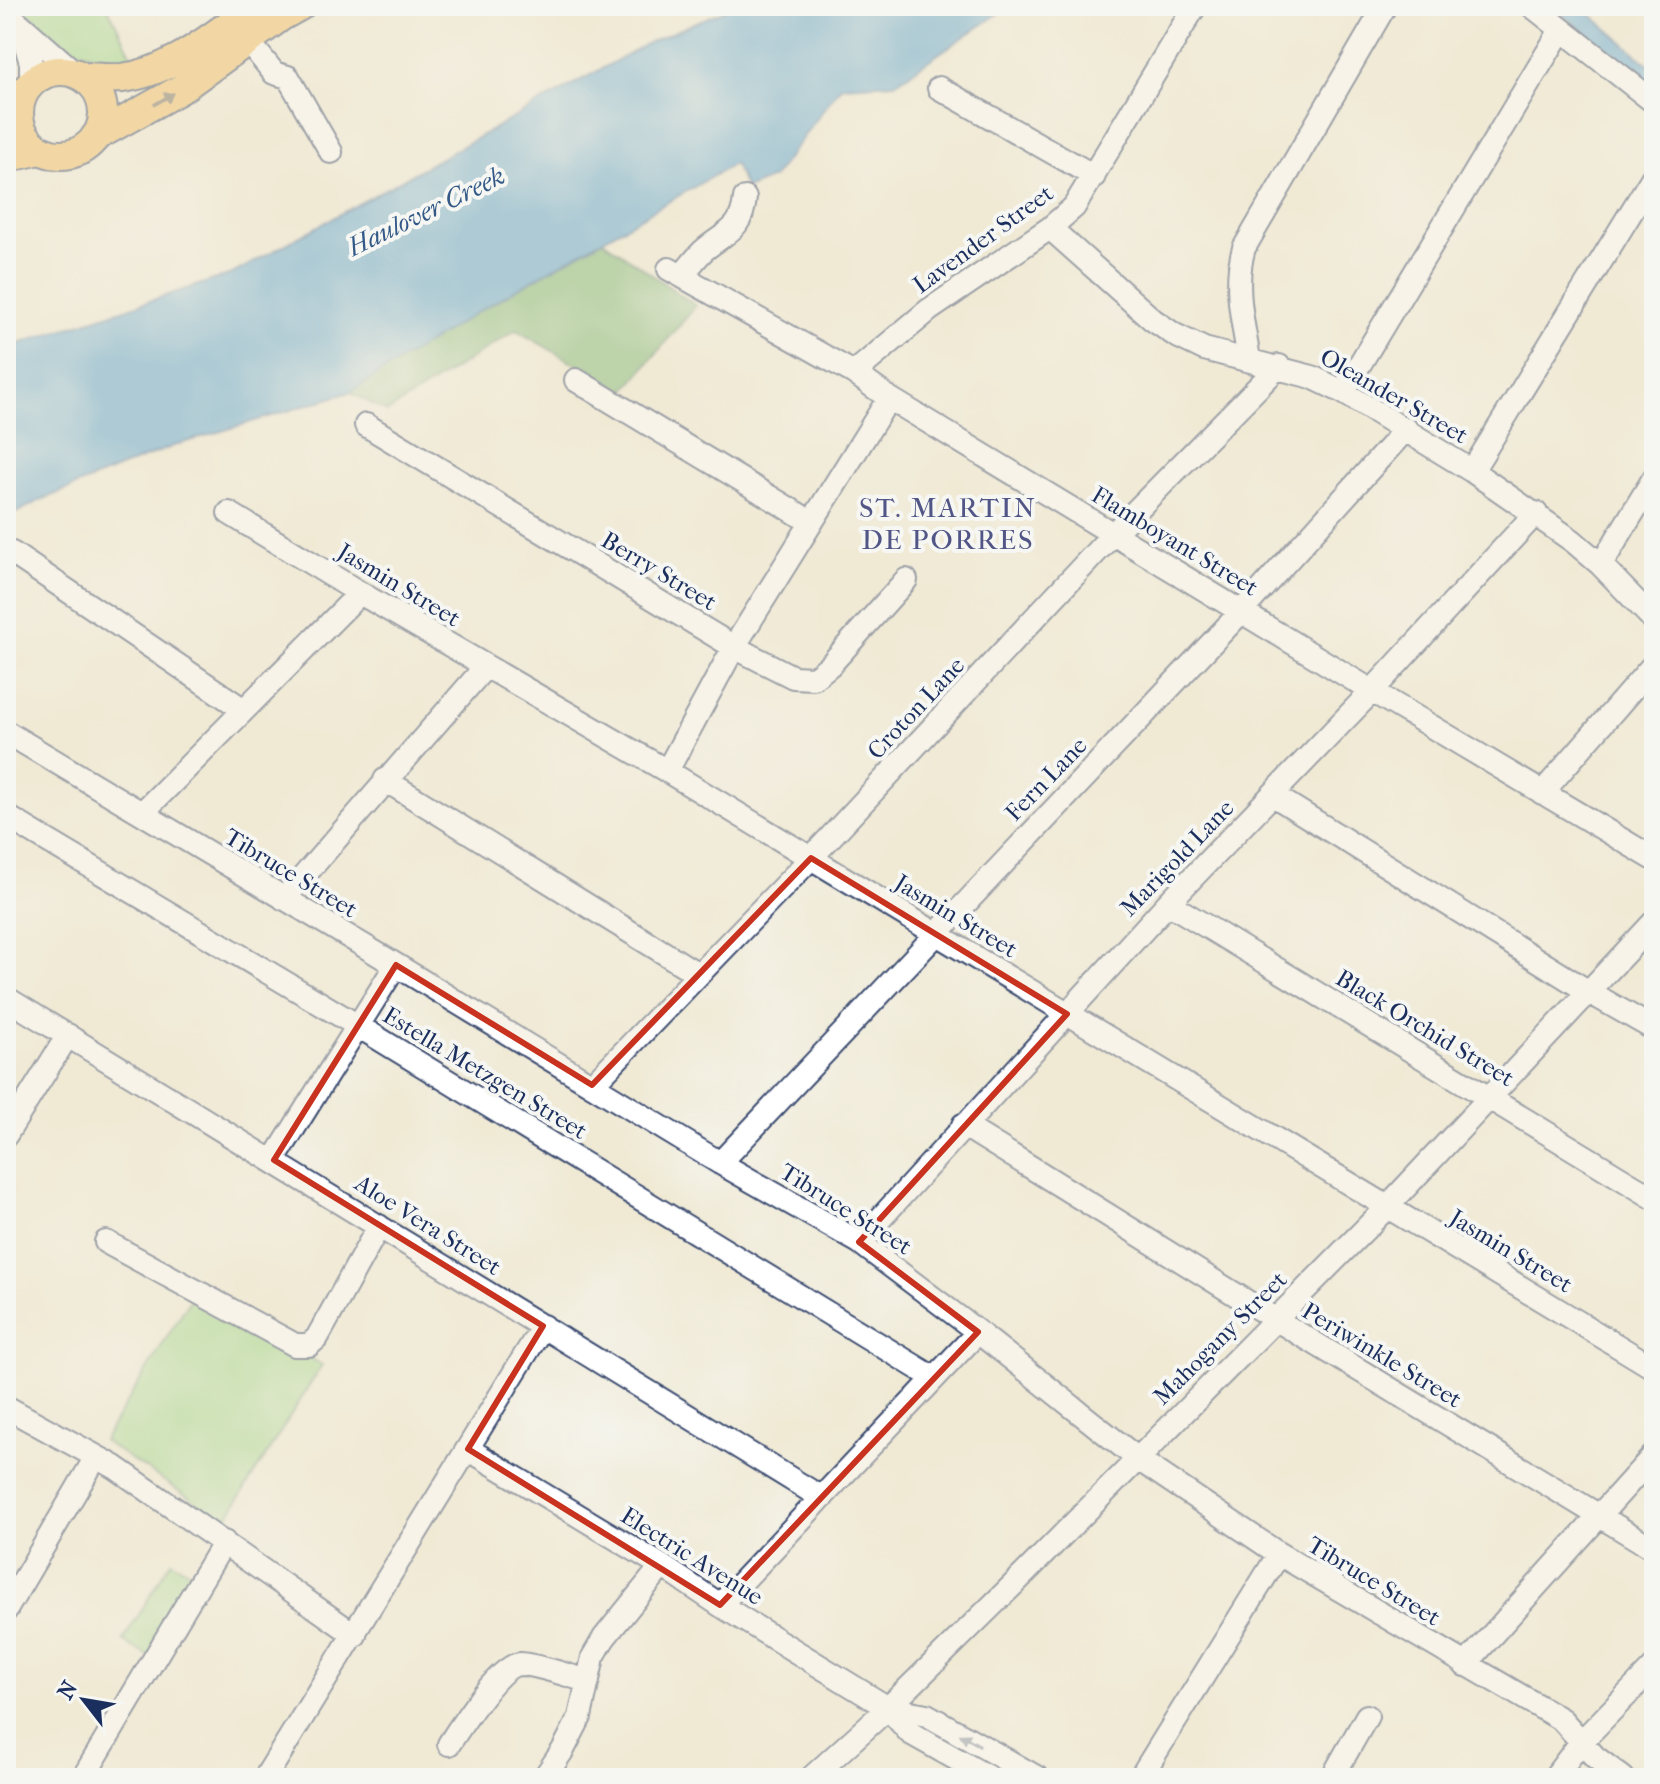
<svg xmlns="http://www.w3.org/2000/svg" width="1660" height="1784" viewBox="0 0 1660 1784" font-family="'IM FELL French Canon',serif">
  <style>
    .green { fill: #9dd78a; stroke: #5c8374; stroke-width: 2 }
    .forest { fill: #7eb876; stroke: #4c746a; stroke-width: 2 }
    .water { fill: #5da6d4; stroke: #3c6a99; stroke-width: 2 }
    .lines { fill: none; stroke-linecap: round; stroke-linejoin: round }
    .minor-casing { stroke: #3b4b70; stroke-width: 26 }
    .major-casing { stroke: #3b4b70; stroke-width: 32 }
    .minor { stroke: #fff; stroke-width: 22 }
    .major { stroke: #f3c26a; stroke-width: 28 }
    .oneway { fill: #7c7163 }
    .oneway2 { fill: #8d97ae }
    .marked { fill: none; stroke: #c8321e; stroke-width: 6; stroke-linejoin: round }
    .labels { text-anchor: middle; stroke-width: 8; stroke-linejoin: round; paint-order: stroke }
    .street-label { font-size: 24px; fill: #1b2f5e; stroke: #f6f6f2 }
    .water-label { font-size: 26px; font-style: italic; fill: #325987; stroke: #f6f6f2 }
    .quarter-label { font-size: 28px; letter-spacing: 2px; fill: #525687; stroke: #f6f6f2 }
  </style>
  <rect width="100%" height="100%" fill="#f6f6f2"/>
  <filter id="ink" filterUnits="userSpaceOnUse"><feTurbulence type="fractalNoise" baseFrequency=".0125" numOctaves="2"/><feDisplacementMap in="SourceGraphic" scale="16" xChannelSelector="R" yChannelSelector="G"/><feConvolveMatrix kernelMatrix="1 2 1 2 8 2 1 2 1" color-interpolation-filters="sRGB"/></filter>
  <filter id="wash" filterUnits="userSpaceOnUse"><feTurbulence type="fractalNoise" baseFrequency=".006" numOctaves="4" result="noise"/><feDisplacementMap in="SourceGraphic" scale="32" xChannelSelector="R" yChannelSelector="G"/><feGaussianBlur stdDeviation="1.8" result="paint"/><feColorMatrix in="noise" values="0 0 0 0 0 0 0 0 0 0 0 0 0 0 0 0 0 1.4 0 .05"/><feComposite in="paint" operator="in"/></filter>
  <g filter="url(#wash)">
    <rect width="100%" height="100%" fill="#f0ead5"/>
    <path class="green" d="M6,6H107L133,58C80,57 69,50 31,15L6,26Z
      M6,31C22,52 18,69 6,91Z
      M196,1290L322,1365L225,1521L103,1441Z
      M171,1561L198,1576L150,1657L123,1641Z"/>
    <path class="forest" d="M603,240L696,306L624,392L516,330L387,412L350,392L482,309Z"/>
    <path class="water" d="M734,6H1010L895,83L841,86L773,178L746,189L734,164L482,309L350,392L176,445L41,500L6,518V348L232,274L650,42Z
      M1551,6H1581L1654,69V87Z"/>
  </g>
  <g filter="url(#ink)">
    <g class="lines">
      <defs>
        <path id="minor" d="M1532,6L1654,102
          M6,12L74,72
          M20,25L31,63V82
          M248,41L274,73L288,77L331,152
          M939,88L1094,176
          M1050,228L1153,320L1175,335L1204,349L1312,377L1343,392L1472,471L1573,541L1601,565L1654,620
          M669,269L854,373L889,398L1372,691L1654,859
          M682,276C689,267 695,259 703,251C725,232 742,231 745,198
          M1249,359C1243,323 1233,284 1244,248L1385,6
          M854,373L929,310L1050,228L1074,207L1195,6
          M576,380L811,522
          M1343,392L1561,30
          M366,425L734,647L793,677L814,678L830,665L906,580
          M1472,471L1654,175
          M229,513L360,593L667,771L1654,1368
          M12,553L244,710
          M1601,565L1654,478
          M6,732L396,965L720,1163L859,1242L978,1332L1138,1459L1279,1554L1562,1720L1595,1757L1623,1778
          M667,771L734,647L889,398
          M385,780L698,974
          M1542,793L1654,664
          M1273,795L1589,992L1654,1029
          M142,813L360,593
          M6,816L358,1026L934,1378
          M284,899L486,666
          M1168,903L1654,1198
          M6,998L822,1498
          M592,1085L811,858L1113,534L1279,366
          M963,1125L1275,1319L1654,1549
          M6,1135L68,1035
          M274,1160L396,965
          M720,1163L1241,612L1406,429
          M106,1242L295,1345H309L317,1338L379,1226
          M859,1242L1168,903L1372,691L1536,513
          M6,1407L115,1467L355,1635
          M468,1449L662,1566L720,1605L888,1708L910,1733L990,1778
          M720,1605L978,1332
          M6,1610L96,1457
          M1465,1665L1654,1455
          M888,1708L927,1715L1038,1778
          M449,1744C461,1726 499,1665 520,1664C535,1664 572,1677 588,1681
          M83,1778L224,1542
          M265,1778L543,1326
          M544,1778L563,1750L580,1717L593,1657L604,1638L662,1566
          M811,1778L888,1708L1024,1574L1388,1206L1654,922
          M1140,1778L1279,1554
          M1332,1778L1367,1716
          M1554,1778L1581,1742L1654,1667"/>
        <path id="major" d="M19 113a42 42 0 1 1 84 0a42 42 0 1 1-84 0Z
          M84,77C97,77 110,79 122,78C173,72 215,33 255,6
          M95,137L181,89L282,16L300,6
          M6,158L40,150"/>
      </defs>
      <use href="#minor" class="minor-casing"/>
      <use href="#major" class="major-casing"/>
      <use href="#minor" class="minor"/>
      <use href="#major" class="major"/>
    </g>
    <defs><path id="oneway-solid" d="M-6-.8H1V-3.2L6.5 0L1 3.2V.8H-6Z" transform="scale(2)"/></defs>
    <use class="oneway" href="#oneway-solid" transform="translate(164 99) rotate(-30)"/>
    <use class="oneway2" href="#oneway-solid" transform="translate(970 1740) rotate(-151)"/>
  </g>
  <path d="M0 0H1660V1784H0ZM811,858L1067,1014L859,1242L978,1332L720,1605L468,1449L543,1326L274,1160L396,965L592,1085Z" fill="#f0ead5" fill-opacity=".55" fill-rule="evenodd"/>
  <path class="marked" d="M811,858L1067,1014L859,1242L978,1332L720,1605L468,1449L543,1326L274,1160L396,965L592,1085Z"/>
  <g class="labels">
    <g class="street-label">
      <text transform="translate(983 239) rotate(-36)" y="8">Lavender Street</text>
      <text transform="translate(1394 396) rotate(30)" y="8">Oleander Street</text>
      <text transform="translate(1175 541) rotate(31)" y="8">Flamboyant Street</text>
      <text transform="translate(659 571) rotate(31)" y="8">Berry Street</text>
      <text transform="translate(399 585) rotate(31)" y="8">Jasmin Street</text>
      <text transform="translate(916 708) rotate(-47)" y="8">Croton Lane</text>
      <text transform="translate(1046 779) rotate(-46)" y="8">Fern Lane</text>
      <text transform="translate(1177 858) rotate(-46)" y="8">Marigold Lane</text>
      <text transform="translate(291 873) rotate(31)" y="8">Tibruce Street</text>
      <text transform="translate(956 916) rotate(31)" y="8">Jasmin Street</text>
      <text transform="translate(1425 1028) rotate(31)" y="8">Black Orchid Street</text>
      <text transform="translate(485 1073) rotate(31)" y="8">Estella Metzgen Street</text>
      <text transform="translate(846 1209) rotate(32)" y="8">Tibruce Street</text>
      <text transform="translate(428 1225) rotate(32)" y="8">Aloe Vera Street</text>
      <text transform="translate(1511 1251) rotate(31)" y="8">Jasmin Street</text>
      <text transform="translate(1220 1338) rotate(-45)" y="8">Mahogany Street</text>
      <text transform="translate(1382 1355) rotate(31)" y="8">Periwinkle Street</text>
      <text transform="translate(692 1556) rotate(32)" y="8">Electric Avenue</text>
      <text transform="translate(1374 1581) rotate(31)" y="8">Tibruce Street</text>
    </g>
    <g class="water-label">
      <text transform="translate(426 211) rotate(-26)" y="9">Haulover Creek</text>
    </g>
    <g class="quarter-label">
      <text x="948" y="517">ST. MARTIN<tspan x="948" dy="32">DE PORRES</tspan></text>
    </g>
  </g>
  <rect width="1660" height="1784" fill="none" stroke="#f6f6f2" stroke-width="32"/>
  <g transform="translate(84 1700) rotate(301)" stroke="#f6f6f2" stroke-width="6" paint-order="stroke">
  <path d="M0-6L14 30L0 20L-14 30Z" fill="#1b2f5e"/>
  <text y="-12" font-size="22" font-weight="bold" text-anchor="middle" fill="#1b2f5e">N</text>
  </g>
</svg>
